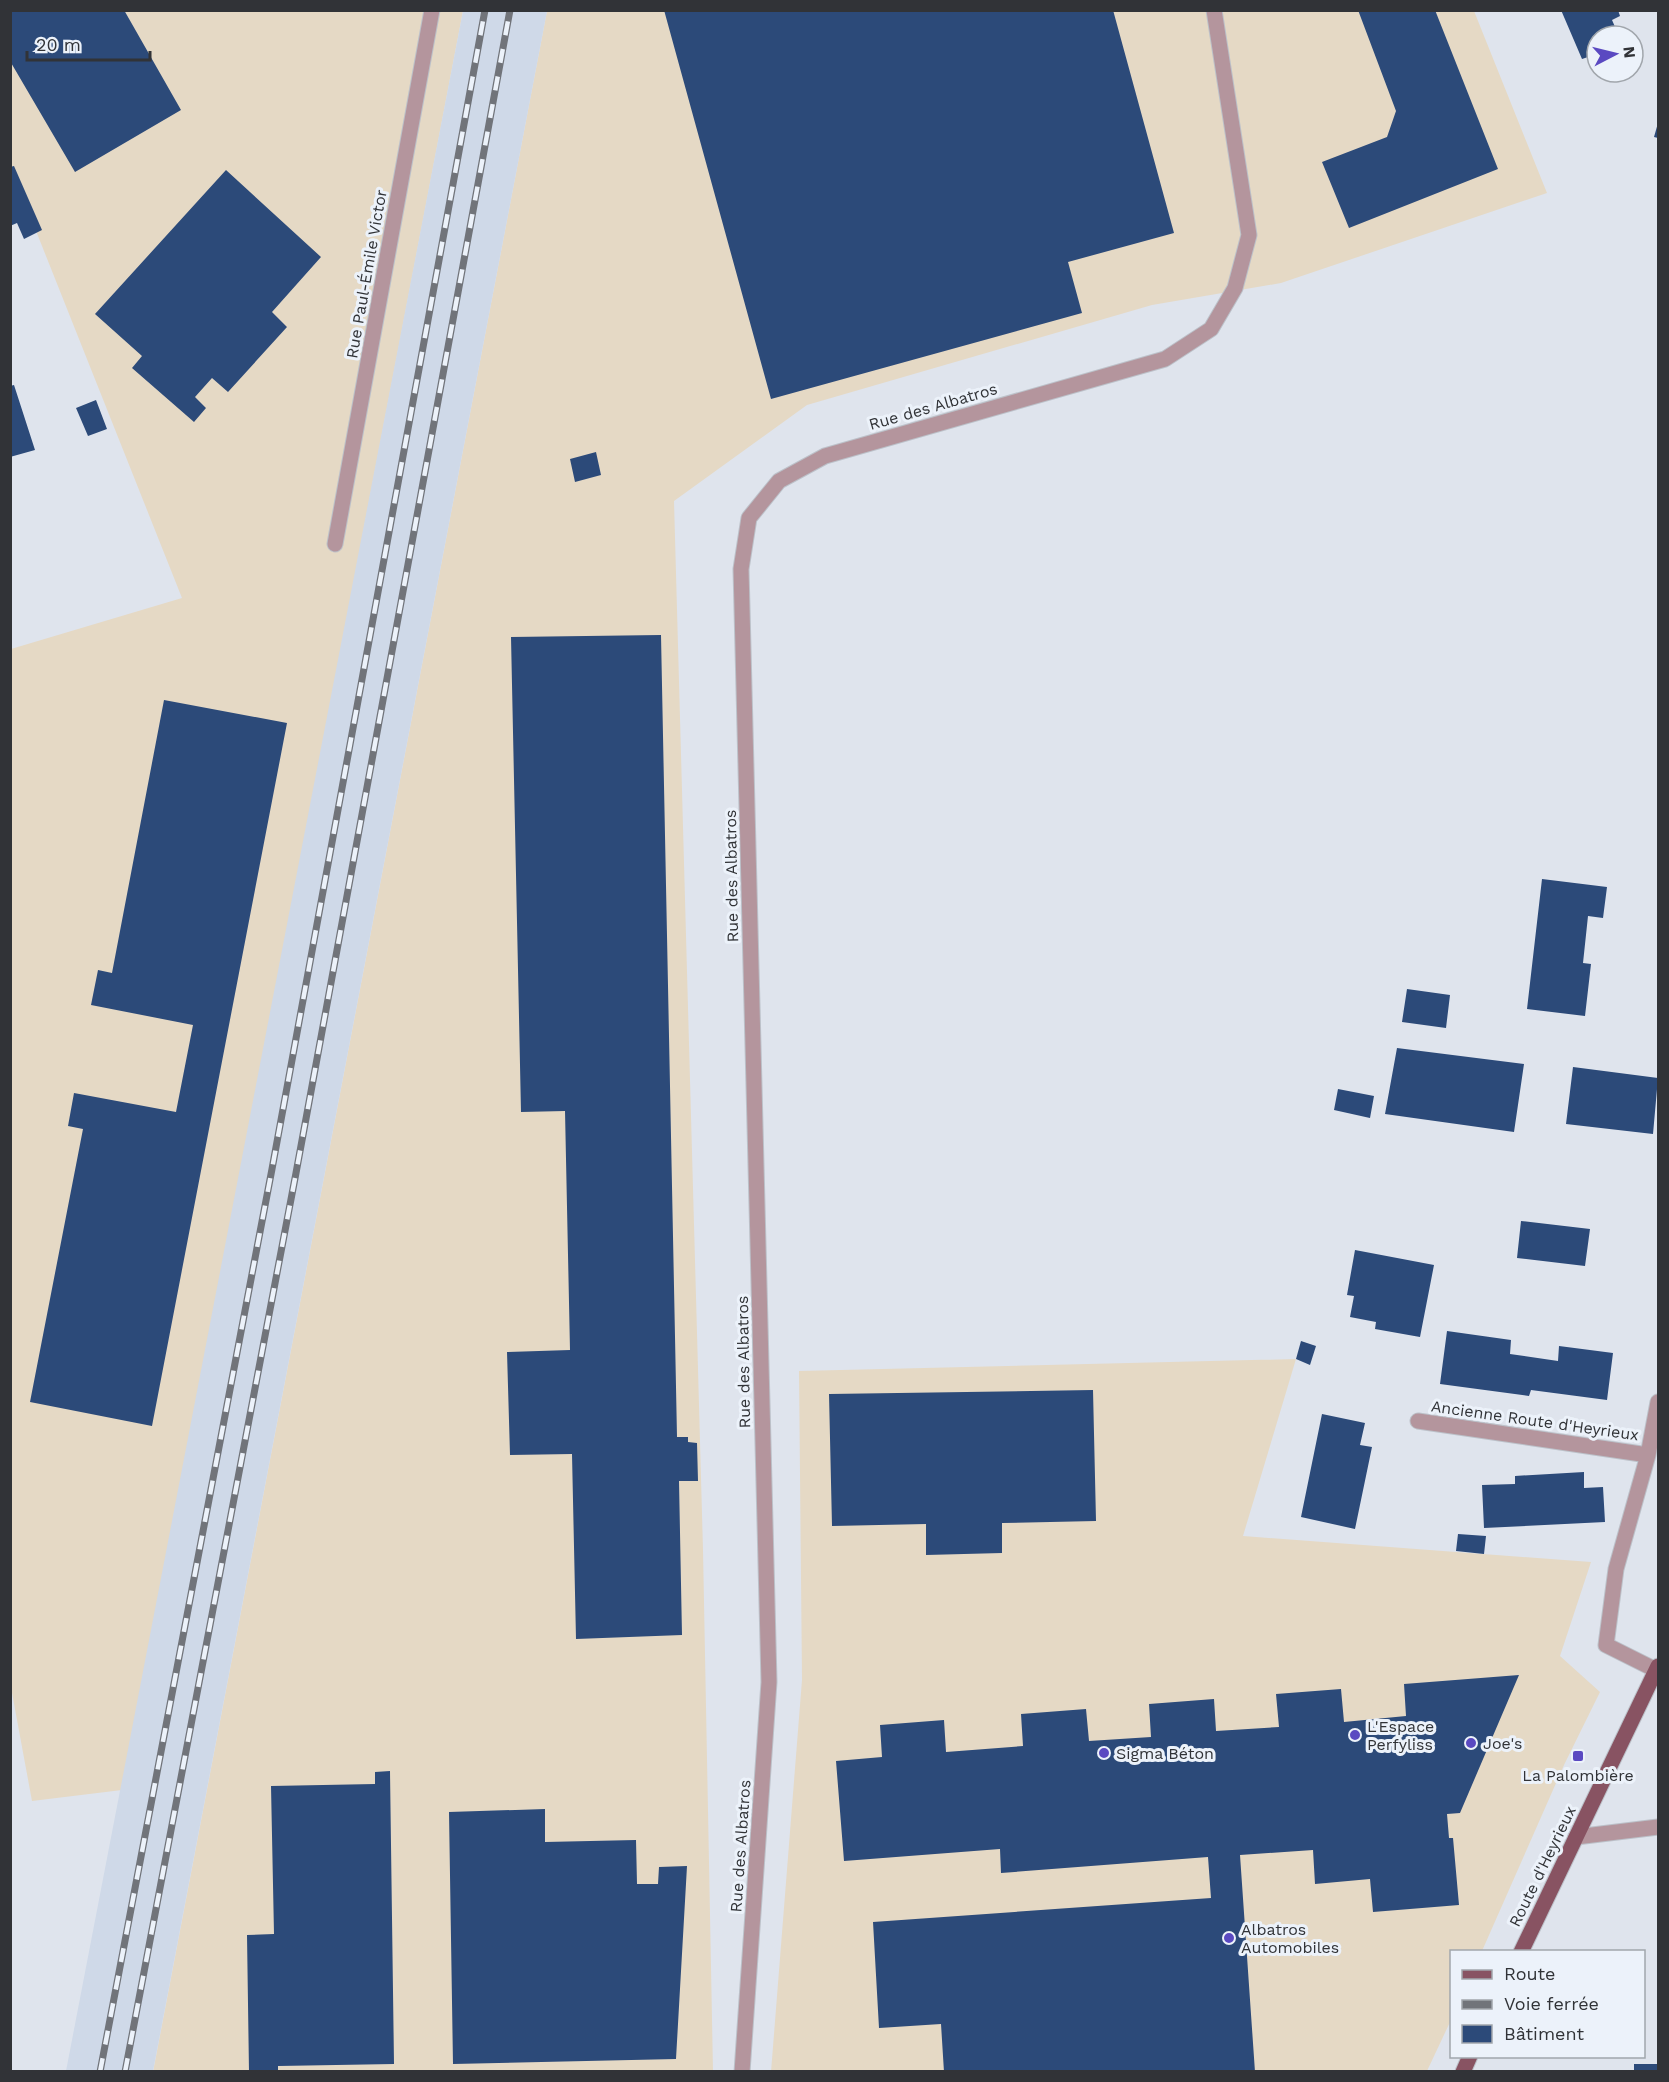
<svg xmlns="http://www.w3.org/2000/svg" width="1669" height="2082" viewBox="0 0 1669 2082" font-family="'Work Sans',sans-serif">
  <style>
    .industrial { fill: #e5d9c5 }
    .built { fill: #cfd9e8 }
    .building { fill: #2c4a79 }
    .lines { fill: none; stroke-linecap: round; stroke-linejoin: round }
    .minor-casing { stroke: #bcc1c9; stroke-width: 17 }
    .major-casing { stroke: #bcc1c9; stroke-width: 17 }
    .minor { stroke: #b4959d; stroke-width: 15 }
    .major { stroke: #885362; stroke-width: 15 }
    .rail-casing { stroke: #71747a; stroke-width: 7 }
    .rail { stroke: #ecf2fa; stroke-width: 4.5; stroke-dasharray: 14; stroke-linecap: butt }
    .poi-dot { fill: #5a49c1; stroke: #ecf2fa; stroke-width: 2 }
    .labels { text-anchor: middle; stroke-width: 6; stroke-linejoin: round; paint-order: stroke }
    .street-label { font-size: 16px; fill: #313337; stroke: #ecf2fa }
    .poi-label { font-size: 16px; fill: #313337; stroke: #ecf2fa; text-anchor: start }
  </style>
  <rect width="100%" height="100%" fill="#dfe4ed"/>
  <path class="industrial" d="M11,11H463L122,1790L32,1801L10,1682L11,649L182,598L11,168Z
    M547,11H1474L1547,193L1281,283L1152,305L807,405L674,501L703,1550L713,2071L153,2072Z
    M1296,1359L1243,1536L1591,1562L1560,1656L1600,1692L1564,1765L1482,1951L1452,1952L1451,2020L1427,2071L771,2072L802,1680L799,1371Z"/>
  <path class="built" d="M463,11H547L153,2071H66Z"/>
  <path class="building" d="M10,10H124L181,110L75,172L10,61Z
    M664,10H1113L1174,233L1068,262L1082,313L771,399Z
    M1358,10H1435L1498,169L1349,228L1322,162L1387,137L1396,111Z
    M1561,10H1618L1620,16L1612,20L1619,36H1597V54L1582,59Z
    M1658,123V138L1654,137Z
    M14,166L42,230L24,239L17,223L10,226V167Z
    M226,170L321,257L272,312L287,327L228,392L212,378L195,397L206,408L194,422L132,368L142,356L95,314Z
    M14,385L35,450L10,457V386Z
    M96,400L107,429L88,436L76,408Z
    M596,452L601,475L575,482L570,459Z
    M661,635L677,1437H688V1442L697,1443L698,1481H679L682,1635L576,1639L572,1454L510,1455L507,1352L570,1350L565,1111L521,1112L511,637Z
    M164,700L287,723L152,1426L30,1402L83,1129L68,1126L74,1093L176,1112L193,1025L91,1005L98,970L112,973Z
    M1542,879L1607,887L1603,918L1588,916L1583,963L1591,964L1585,1016L1527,1009Z
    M1407,989L1450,995L1446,1028L1402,1022Z
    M1397,1048L1524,1064L1514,1132L1385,1114Z
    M1573,1067L1658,1078L1653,1134L1566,1124Z
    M1338,1089L1374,1096L1370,1118L1334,1110Z
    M1521,1221L1590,1229L1585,1266L1517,1258Z
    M1355,1250L1434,1265L1420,1337L1375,1329L1376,1322L1350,1317L1354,1296L1347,1295Z
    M1447,1331L1511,1340L1510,1354L1558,1361L1559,1346L1613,1353L1607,1400L1531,1390L1529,1396L1440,1384Z
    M1301,1341L1316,1346L1310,1365L1296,1359Z
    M1093,1390L1096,1521L1002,1523V1553L926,1555V1524L832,1526L829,1394Z
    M1322,1414L1365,1423L1360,1445L1372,1447L1355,1529L1301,1517Z
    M1584,1472V1488L1603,1487L1605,1522L1484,1528L1482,1485L1515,1484V1476Z
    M1458,1534L1486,1536L1484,1554L1456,1551Z
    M1519,1675L1460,1813L1447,1814L1449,1838H1453L1459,1905L1373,1912L1370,1879L1315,1884L1313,1850L1240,1855L1255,2072H944L941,2024L879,2028L873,1922L1211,1898L1208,1857L1001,1873L1000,1849L844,1861L836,1761L882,1757L880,1725L944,1720L946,1752L1023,1746L1021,1714L1086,1709L1089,1741L1151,1737L1149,1704L1214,1699L1216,1731L1279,1727L1276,1694L1341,1689L1344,1722L1406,1716L1404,1684Z
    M390,1771L394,2064L278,2066V2072H249L247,1935L274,1934L271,1786L375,1784V1772Z
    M545,1809V1842L636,1840L637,1884H658L659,1867L687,1866L676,2059L453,2064L449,1812Z
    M1634,2064H1658V2072H1634Z"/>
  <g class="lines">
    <defs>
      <path id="minor" d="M335,544L432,10
        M1418,1421L1648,1455
        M1656,1670L1606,1645L1616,1569L1648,1455L1658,1402
        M1576,1837L1658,1827
        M742,2072L769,1682L741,569L749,518L779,481L825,456L1165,359L1211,329L1235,288L1249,235L1214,10"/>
      <path id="major" d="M1521,1952L1658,1666
        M1463,2072L1470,2056"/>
    </defs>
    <use href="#minor" class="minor-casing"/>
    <use href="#major" class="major-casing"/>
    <use href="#minor" class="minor"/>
    <use href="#major" class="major"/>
    <defs>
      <path id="rail" d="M100,2072L272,1169L485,10
        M125,2072L296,1173L510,10"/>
    </defs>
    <use href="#rail" class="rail-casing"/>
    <use href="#rail" class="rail"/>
  </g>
  <g class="poi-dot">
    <circle cx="1355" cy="1735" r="6"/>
    <circle cx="1471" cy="1743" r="6"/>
    <circle cx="1104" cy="1753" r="6"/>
    <rect x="1572" y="1750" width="12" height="12" rx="3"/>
    <circle cx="1229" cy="1938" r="6"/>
  </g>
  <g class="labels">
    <g class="street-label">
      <text transform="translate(366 274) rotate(-80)" y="6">Rue Paul-Émile Victor</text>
      <text transform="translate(933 406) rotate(-16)" y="6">Rue des Albatros</text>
      <text transform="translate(731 876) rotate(-91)" y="6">Rue des Albatros</text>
      <text transform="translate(743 1362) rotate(-91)" y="6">Rue des Albatros</text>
      <text transform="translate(1535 1420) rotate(8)" y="6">Ancienne Route d'Heyrieux</text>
      <text transform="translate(740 1846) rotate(-86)" y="6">Rue des Albatros</text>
      <text transform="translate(1542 1866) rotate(-64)" y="6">Route d'Heyrieux</text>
    </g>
    <g class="poi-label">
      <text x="1367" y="1732">L'Espace<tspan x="1367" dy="18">Perfyliss</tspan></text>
      <text x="1483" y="1749">Joe's</text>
      <text x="1116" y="1759">Sigma Béton</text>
      <text x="1578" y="1781" text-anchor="middle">La Palombière</text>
      <text x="1241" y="1935">Albatros<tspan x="1241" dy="18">Automobiles</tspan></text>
    </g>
  </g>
  <rect width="1669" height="2082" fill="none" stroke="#313337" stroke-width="24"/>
  <rect x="1450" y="1950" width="195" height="108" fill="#ecf2fa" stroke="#a1a6ac" stroke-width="1.5"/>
  <rect x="1462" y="1970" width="30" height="9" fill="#885362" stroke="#a1a6ac" stroke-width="1.5"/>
  <text x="1504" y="1980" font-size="18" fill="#313337">Route</text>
  <rect x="1462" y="2000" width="30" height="9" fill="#71747a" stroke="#a1a6ac" stroke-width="1.5"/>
  <text x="1504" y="2010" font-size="18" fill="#313337">Voie ferrée</text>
  <rect x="1462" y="2025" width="30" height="18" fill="#2c4a79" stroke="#a1a6ac" stroke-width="1.5"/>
  <text x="1504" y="2040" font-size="18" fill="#313337">Bâtiment</text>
  <g transform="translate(1615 54) rotate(83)"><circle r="28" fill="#ecf2fa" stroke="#a1a6ac" stroke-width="1.5"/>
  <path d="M0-4.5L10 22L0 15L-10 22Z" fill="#5a49c1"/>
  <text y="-9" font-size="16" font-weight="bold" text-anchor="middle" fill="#313337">N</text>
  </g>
  <path d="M27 51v9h123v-9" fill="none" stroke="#313337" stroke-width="3"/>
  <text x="36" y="51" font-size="18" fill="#313337" stroke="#ecf2fa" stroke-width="4.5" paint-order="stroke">20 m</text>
</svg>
